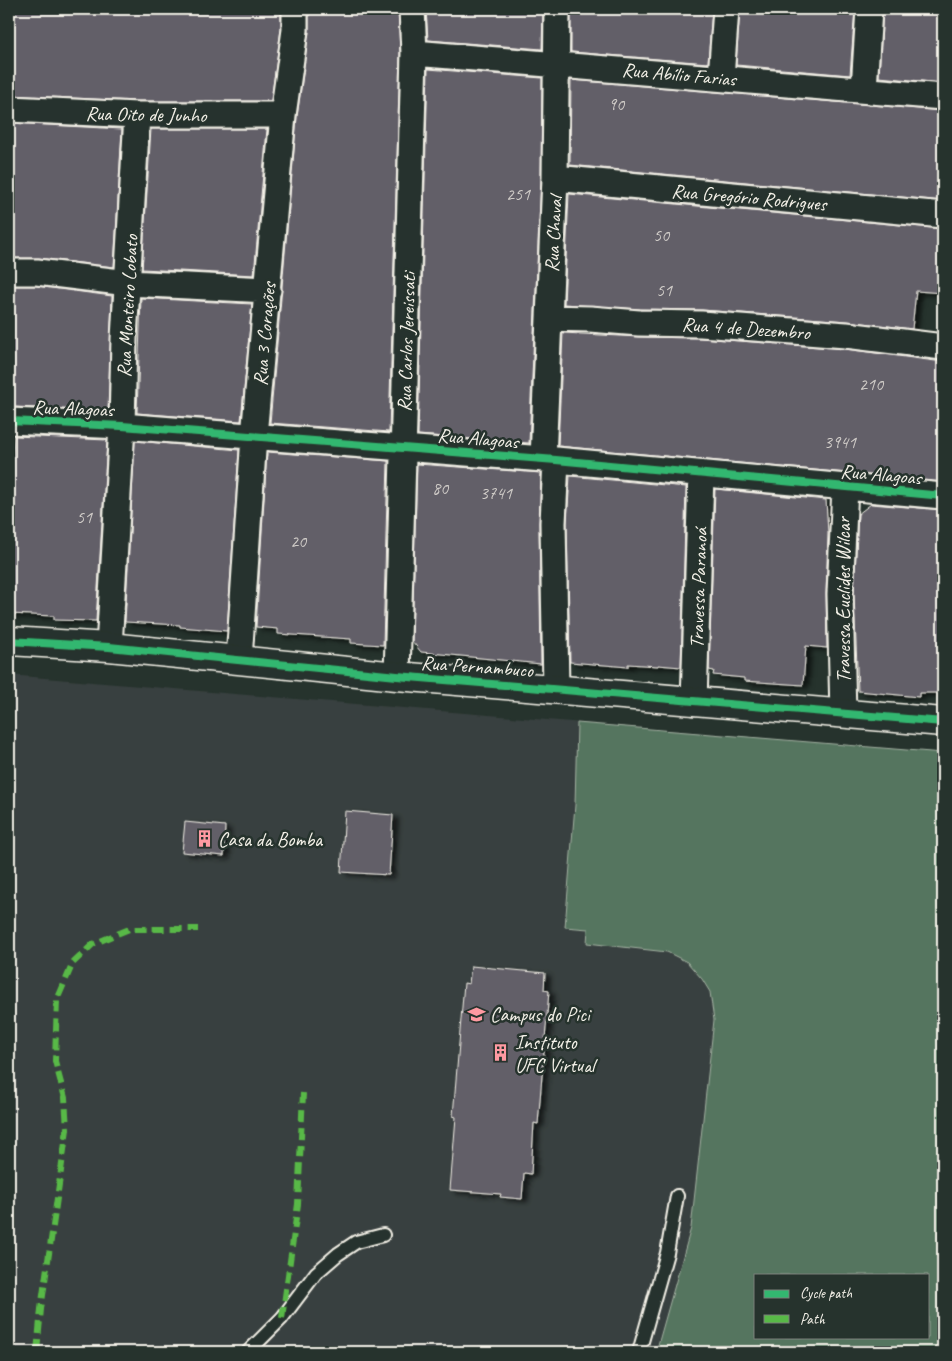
<svg xmlns="http://www.w3.org/2000/svg" width="952" height="1361" viewBox="0 0 952 1361" font-family="Caveat,sans-serif">
  <style>
    .built { fill: #38403f; fill-rule: evenodd }
    .green { fill: #54745e; stroke: #a4b2a3; fill-rule: evenodd }
    .building { fill: #625e68; stroke: #f4f1e8; filter: url(#shadow) }
    .lines { fill: none; stroke-linecap: round; stroke-linejoin: round }
    .lane-casing { stroke: #f4f1e8; stroke-width: 16 }
    .street-casing { stroke: #f4f1e8; stroke-width: 29 }
    .secondary-casing { stroke: #f4f1e8; stroke-width: 31 }
    .lane { stroke: #26332d; stroke-width: 12 }
    .street { stroke: #26332d; stroke-width: 25 }
    .secondary { stroke: #26332d; stroke-width: 28 }
    .quiet { stroke: #58b947; stroke-width: 6; stroke-dasharray: 12 6; stroke-linecap: butt }
    .cycleway-casing { stroke: #26332d; stroke-width: 11 }
    .cycleway { stroke: #33b770; stroke-width: 8 }
    .labels { text-anchor: middle; stroke-width: 5; stroke-linejoin: round; paint-order: stroke }
    .number-label { font-size: 18px; fill: #d0ccc8 }
    .street-label { font-size: 20px; fill: #f4f1e8; stroke: #26332d }
    .poi-label { font-size: 20px; fill: #f4f1e8; stroke: #26332d; text-anchor: start }
  </style>
  <defs>
    <filter id="shadow"><feDropShadow dx="5.5" dy="3" stdDeviation="2.5" flood-color="#0009"/></filter>
  </defs>
  <rect width="100%" height="100%" fill="#26332d"/>
  <filter id="ink" filterUnits="userSpaceOnUse"><feTurbulence type="fractalNoise" baseFrequency=".02" numOctaves="2"/><feDisplacementMap in="SourceGraphic" scale="10" xChannelSelector="R" yChannelSelector="G"/><feConvolveMatrix kernelMatrix="1 2 1 2 8 2 1 2 1" color-interpolation-filters="sRGB"/></filter>
  <g filter="url(#ink)">
    <path class="built" d="M9,675L943,753V1352H9ZM756,1275H928V1337H756Z"/>
    <path class="green" d="M577,723L943,753V1352H656L691,1228L714,1020L710,992L702,979L687,962L667,952L587,943L588,929L565,927L575,805ZM756,1275H928V1337H756Z"/>
    <path class="building" d="M9,9H281V29L271,101H137L9,95Z
      M309,9H398L400,53L389,432L270,423L297,117L309,32Z
      M426,9H543L542,49L428,40Z
      M571,9H712L708,63L571,52Z
      M740,9H855L850,75L736,65Z
      M883,9H943V83L879,77Z
      M428,69L542,78L541,178L529,443L418,435Z
      M571,80L943,111V201L570,165Z
      M9,123L122,129L114,267L39,258H9Z
      M151,129H267L254,275L142,269Z
      M569,194L943,229V293L916,291L912,329L847,321L702,310L640,309L564,304Z
      M9,286H36L112,296L108,411L15,407V405H9Z
      M141,298L252,304L241,421L137,413Z
      M563,333L639,337L700,338L845,349L943,362V482L558,446Z
      M14,436L107,440L96,621L54,620V616L9,614V475L12,476Z
      M135,441L239,450L227,631L180,627V625L125,622Z
      M267,452L388,461L383,645L351,643V639L278,634V629L256,627Z
      M417,464L541,473L539,523L541,664L421,652L412,641Z
      M570,476L686,487L681,667L658,665V666L628,664V667L570,662L567,523Z
      M715,489L826,500L828,533L826,594L827,648L806,646L803,685L744,681V678L713,675L714,671L709,670Z
      M871,504L943,510V693H919V697L858,691L854,594L858,514Z
      M345,811L393,815L389,875L341,872Z
      M185,822L225,826L224,856L182,852Z
      M471,966L545,973L544,990L549,991L538,1124L534,1123L531,1174L524,1173L522,1199L500,1197L501,1194L450,1190L456,1117L453,1116L464,983L469,984Z"/>
    <g class="lines">
      <defs>
        <path id="lane" d="M248,1352L282,1318L316,1273L338,1254L356,1242L383,1235
          M639,1352L667,1253L677,1196"/>
        <path id="street" d="M414,53L943,97
          M721,78L726,9
          M864,89L869,9
          M9,109L137,115H283
          M555,178L943,215
          M9,272H37L128,283L268,290
          M549,318L590,319L639,323L701,324L846,335L943,347
          M9,421L122,426L403,448L556,460L943,496
          M543,459L555,178L557,9
          M556,460L553,523L556,688
          M109,647L122,426L124,339L137,115
          M239,660L254,436L283,115L295,30V9
          M397,676L414,53L412,9
          M694,702L701,474
          M843,714L840,594L845,487"/>
        <path id="secondary" d="M9,641L109,647L397,676L943,722"/>
      </defs>
      <use href="#lane" class="lane-casing"/>
      <use href="#street" class="street-casing"/>
      <use href="#secondary" class="secondary-casing"/>
      <use href="#lane" class="lane"/>
      <use href="#street" class="street"/>
      <use href="#secondary" class="secondary"/>
      <path class="quiet" d="M282,1318L298,1204L303,1093
        M37,1352L41,1309L67,1129L65,1098L55,1061L57,1000L73,963L93,944L129,929H198"/>
      <defs>
        <path id="cycleway" d="M9,421L122,426L403,448L556,460L943,496
          M9,641L109,647L397,676L943,722"/>
      </defs>
      <use href="#cycleway" class="cycleway-casing"/>
      <use href="#cycleway" class="cycleway"/>
    </g>
  </g>
  <defs>
    <symbol id="building-bare" viewBox="-9 -9 18 18"><path d="M-4-6H4V6H1V3H-1V6H-4ZM-2.5-4.3h1.7v1.8h-1.7ZM.8-4.3h1.7v1.8H.8ZM-2.5-1h1.7V.8h-1.7ZM.8-1h1.7V.8H.8Z" fill="#ff9aa2" stroke="#26332d" stroke-width="2.5" paint-order="stroke"/></symbol>
    <symbol id="university-bare" viewBox="-9 -9 18 18"><path d="M0-5L7-2L0 1L-7-2ZM-4 1L0 2.5L4 1V4Q0 6-4 4Z" fill="#ff9aa2" stroke="#26332d" stroke-width="2.5" paint-order="stroke"/></symbol>
  </defs>
  <g fill-rule="evenodd">
    <use href="#building-bare" x="192" y="826" width="25" height="25"/>
    <use href="#university-bare" x="464" y="1002" width="25" height="25"/>
    <use href="#building-bare" x="488" y="1040" width="25" height="25"/>
  </g>
  <g class="labels">
    <g class="number-label">
      <text x="616" y="110">90</text>
      <text x="518" y="200">251</text>
      <text x="661" y="241">50</text>
      <text x="664" y="296">51</text>
      <text x="871" y="390">210</text>
      <text x="840" y="448">3941</text>
      <text x="440" y="494">80</text>
      <text x="496" y="499">3741</text>
      <text x="84" y="523">51</text>
      <text x="298" y="547">20</text>
    </g>
    <g class="street-label">
      <text transform="translate(679 74) rotate(5)" y="7">Rua Abílio Farias</text>
      <text transform="translate(146 114) rotate(1)" y="7">Rua Oito de Junho</text>
      <text transform="translate(749 197) rotate(5)" y="7">Rua Gregório Rodrigues</text>
      <text transform="translate(553 234) rotate(-87)" y="7">Rua Chaval</text>
      <text transform="translate(127 306) rotate(-87)" y="7">Rua Monteiro Lobato</text>
      <text transform="translate(746 328) rotate(4)" y="7">Rua 4 de Dezembro</text>
      <text transform="translate(264 334) rotate(-85)" y="7">Rua 3 Corações</text>
      <text transform="translate(406 342) rotate(-88)" y="7">Rua Carlos Jereissati</text>
      <text transform="translate(73 408) rotate(2)" y="7">Rua Alagoas</text>
      <text transform="translate(478 438) rotate(5)" y="7">Rua Alagoas</text>
      <text transform="translate(881 474) rotate(5)" y="7">Rua Alagoas</text>
      <text transform="translate(698 588) rotate(-88)" y="7">Travessa Paranoá</text>
      <text transform="translate(843 600) rotate(-90)" y="7">Travessa Euclides Wilcar</text>
      <text transform="translate(477 666) rotate(4)" y="7">Rua Pernambuco</text>
    </g>
    <g class="poi-label">
      <text x="218" y="846">Casa da Bomba</text>
      <text x="490" y="1021">Campus do Pici</text>
      <text x="515" y="1049">Instituto<tspan x="515" dy="23">UFC Virtual</tspan></text>
    </g>
  </g>
  <rect width="952" height="1361" fill="none" stroke="#26332d" stroke-width="30"/>
  <rect x="15" y="15" width="922" height="1331" fill="none" stroke="#f4f1e8" stroke-width="2" filter="url(#ink)"/>
  <rect x="754" y="1274" width="175" height="65" fill="#26332d" stroke="#787f78"/>
  <rect x="764" y="1290" width="25" height="8" fill="#33b770" stroke="#787f78"/>
  <text x="800" y="1298" font-size="15" fill="#f4f1e8">Cycle path</text>
  <rect x="764" y="1315" width="25" height="8" fill="#58b947" stroke="#787f78"/>
  <text x="800" y="1324" font-size="15" fill="#f4f1e8">Path</text>
</svg>
